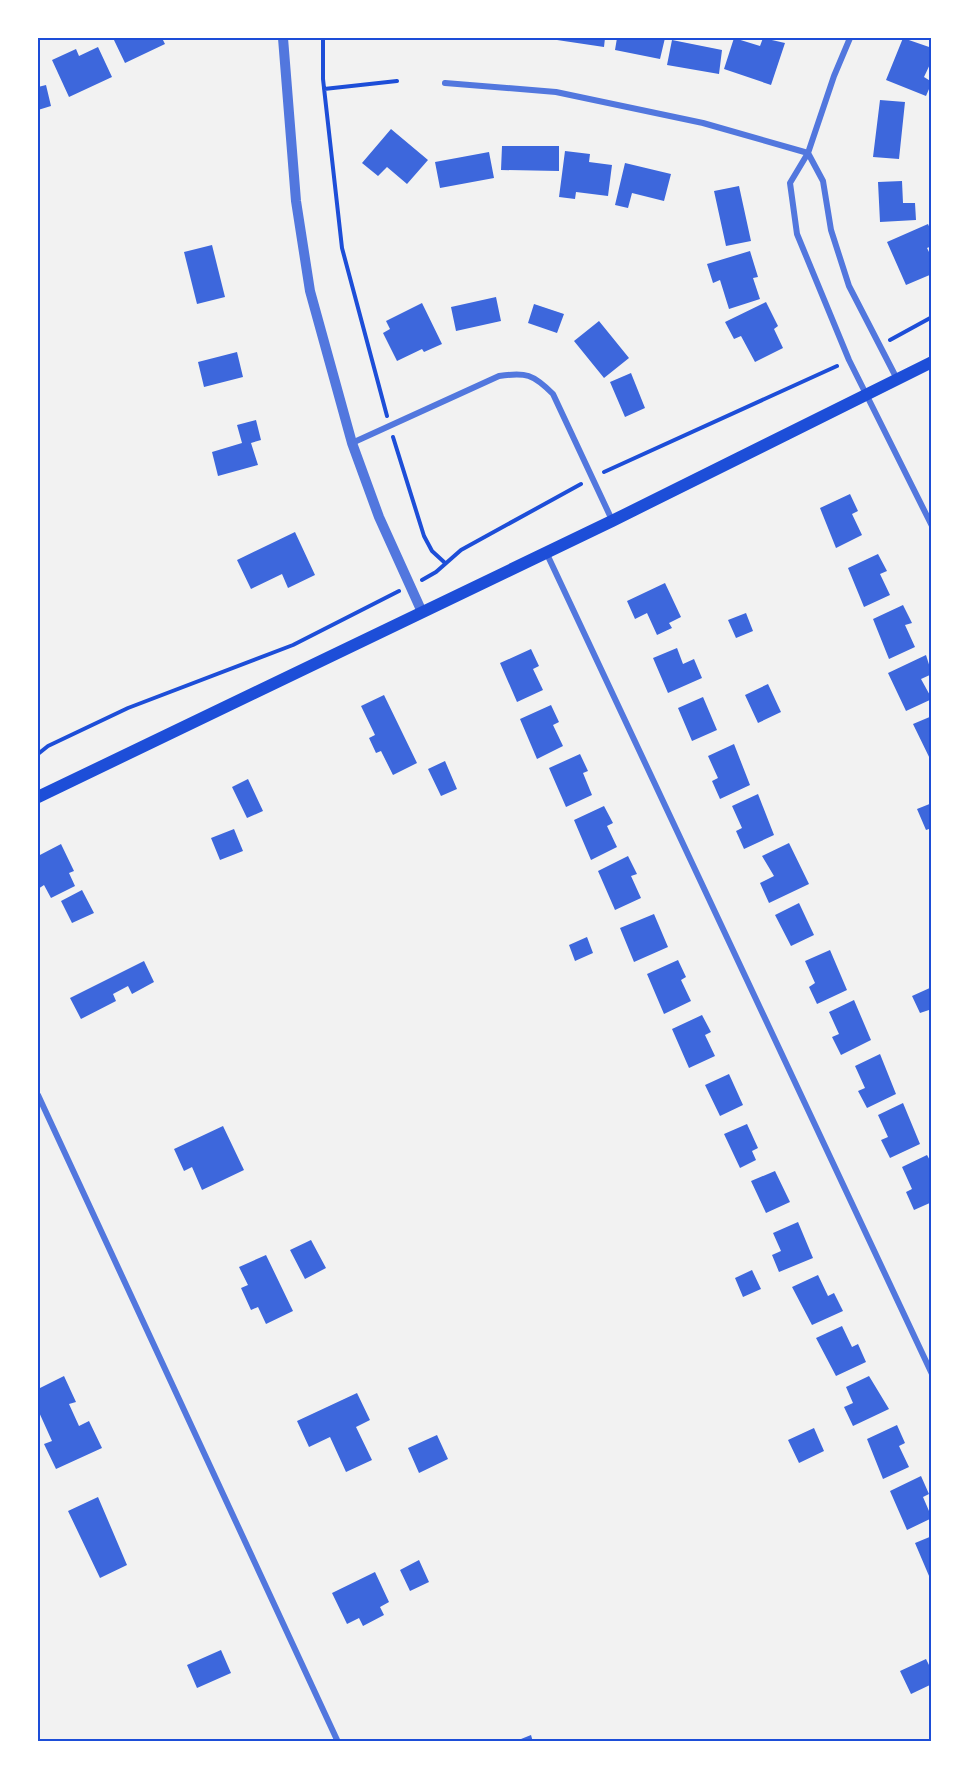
<svg xmlns="http://www.w3.org/2000/svg" width="969" height="1779" viewBox="0 0 969 1779" font-family="Manrope,sans-serif">
  <style>
    .building { fill: #3d67dc }
    .lines { fill: none; stroke-linecap: round; stroke-linejoin: round }
    .path { stroke: #1d4ed8; stroke-width: 4 }
    .minor { stroke: #5277de; stroke-width: 6 }
    .tertiary { stroke: #5277de; stroke-width: 10 }
    .secondary { stroke: #1d4ed8; stroke-width: 12 }
    .neatline { fill: none; stroke: #1d4ed8; stroke-width: 2 }
  </style>
  <rect width="100%" height="100%" fill="#f2f2f2"/>
  <path class="building" d="M113,38H162L165,44L125,63Z
    M557,38H605L604,47L557,40Z
    M617,38H665L660,59L615,50Z
    M734,38L760,46L763,38L785,43L771,85L724,69Z
    M903,38L932,48V60L924,77L932,82L926,96L886,80Z
    M672,40L722,50L719,74L667,65Z
    M98,47L112,77L69,97L52,60L76,49L79,56Z
    M46,85L51,106L38,110V87Z
    M880,100L905,102L899,159L873,157Z
    M391,129L428,160L407,184L387,167L378,176L362,163Z
    M502,146H559V171L501,170Z
    M565,151L590,154L589,162L612,165L608,196L576,192L575,199L559,197Z
    M489,152L494,178L440,188L435,162Z
    M625,163L671,174L664,201L632,193L628,208L615,205Z
    M902,181L903,203H915L916,220L880,222L878,182Z
    M739,186L751,241L726,246L714,191Z
    M928,224L932,233V246L927,248L932,258V274L906,285L887,242Z
    M212,245L225,297L197,304L184,252Z
    M750,251L758,277L753,278L760,299L729,309L720,280L713,283L707,264Z
    M496,297L501,321L456,331L451,307Z
    M766,302L778,326L774,329L783,348L755,362L741,336L734,339L725,322Z
    M422,303L442,344L424,352L422,349L397,361L383,333L390,329L386,321Z
    M534,304L564,314L557,333L528,323Z
    M599,321L629,358L604,378L574,341Z
    M237,352L243,377L204,387L198,362Z
    M631,373L645,408L625,417L610,382Z
    M256,420L261,440L251,443L258,465L218,476L212,452L242,443L237,425Z
    M850,494L858,511L852,514L862,535L836,548L820,508Z
    M295,532L315,575L288,588L282,574L251,589L237,560Z
    M878,554L887,571L880,574L890,595L864,607L848,568Z
    M665,583L681,617L669,623L672,628L657,635L647,613L635,619L627,601Z
    M903,605L912,623L905,625L915,647L889,659L873,619Z
    M746,613L753,631L736,638L728,620Z
    M677,648L683,664L694,659L702,678L668,693L653,658Z
    M531,649L539,666L533,669L543,690L517,702L500,663Z
    M926,655L932,674L921,679L932,699L906,711L888,673Z
    M768,684L781,712L758,723L745,695Z
    M384,695L417,763L393,775L381,751L376,753L369,738L375,735L361,706Z
    M703,697L717,730L692,741L678,708Z
    M551,705L559,722L553,725L563,746L537,759L520,719Z
    M932,716V763L913,724Z
    M734,744L750,785L720,799L712,781L718,778L708,756Z
    M580,754L588,771L583,773L592,795L566,807L549,768Z
    M445,761L457,789L441,796L428,769Z
    M248,779L263,811L247,818L232,787Z
    M758,794L774,835L744,849L736,831L742,828L732,806Z
    M932,803V828L926,830L917,809Z
    M604,806L613,823L607,826L617,847L591,860L574,820Z
    M234,829L243,851L220,860L211,838Z
    M789,843L809,884L769,903L760,883L774,876L762,856Z
    M61,844L74,871L69,873L75,886L51,898L44,885L38,889V856Z
    M628,856L637,874L631,876L641,898L615,910L598,871Z
    M82,890L94,913L72,923L61,901Z
    M799,903L814,935L791,946L775,915Z
    M654,914L668,947L634,962L620,928Z
    M587,937L593,953L575,961L569,945Z
    M830,950L847,990L817,1004L809,987L815,983L805,961Z
    M678,960L686,977L681,980L691,1001L664,1014L647,974Z
    M144,961L154,982L132,994L128,986L113,994L116,1001L81,1019L70,998Z
    M932,987V1009L920,1013L912,996Z
    M854,1000L871,1040L841,1055L832,1037L839,1034L829,1012Z
    M702,1015L711,1032L705,1035L715,1056L689,1068L672,1029Z
    M880,1054L896,1094L867,1108L858,1091L865,1088L855,1066Z
    M729,1074L743,1105L720,1116L705,1085Z
    M903,1103L920,1144L890,1158L881,1140L888,1137L878,1115Z
    M747,1124L758,1148L752,1151L756,1160L740,1168L724,1134Z
    M223,1126L244,1170L202,1190L192,1167L184,1171L174,1149Z
    M927,1155L932,1164V1202L914,1210L906,1192L912,1189L902,1167Z
    M775,1171L790,1202L766,1213L751,1181Z
    M798,1222L813,1258L779,1272L772,1255L781,1251L773,1233Z
    M311,1240L326,1268L305,1279L290,1250Z
    M266,1255L293,1311L266,1324L258,1307L251,1310L241,1288L248,1285L239,1267Z
    M752,1270L761,1289L743,1297L735,1278Z
    M818,1275L828,1296L834,1293L843,1311L812,1325L792,1287Z
    M842,1326L852,1347L858,1344L866,1362L836,1376L816,1338Z
    M64,1376L76,1402L69,1404L79,1426L89,1421L102,1448L56,1469L44,1444L52,1441L38,1410V1389Z
    M869,1376L889,1409L853,1426L844,1407L853,1403L846,1387Z
    M357,1393L370,1420L356,1427L372,1460L346,1472L330,1437L309,1447L297,1421Z
    M897,1425L905,1443L899,1446L909,1467L883,1479L867,1439Z
    M814,1428L824,1451L799,1463L788,1440Z
    M437,1435L448,1459L419,1473L408,1448Z
    M921,1476L929,1494L923,1497L932,1518L907,1530L890,1491Z
    M98,1497L127,1565L100,1578L68,1511Z
    M932,1536V1583L915,1543Z
    M419,1560L429,1582L410,1591L400,1570Z
    M375,1572L389,1602L380,1607L384,1615L363,1626L359,1618L347,1624L332,1593Z
    M221,1650L231,1673L197,1688L187,1665Z
    M926,1659L932,1671V1684L911,1694L900,1671Z
    M531,1735L533,1742H516V1741Z"/>
  <g class="lines">
    <path class="path" d="M323,38V79L342,248L387,416
      M324,89L397,81
      M890,340L932,317
      M393,437L424,536L432,551L444,562
      M604,472L837,366
      M422,580L436,572L461,550L581,484
      M38,754L48,746L128,708L293,645L399,591"/>
    <path class="minor" d="M850,38L834,76L808,153L790,183L797,234L849,360L932,526
      M445,83L556,92L703,123L808,153
      M808,153L823,181L831,230L849,286L897,379
      M352,443L499,376C526,372 533,374 553,394L612,520
      M546,552L932,1374
      M38,1095L338,1742"/>
    <path class="tertiary" d="M283,38L296,201L310,291L352,443L379,517L422,612"/>
    <path class="secondary" d="M38,797L612,521L932,362"/>
  </g>
  <rect width="969" height="1779" fill="none" stroke="#ffffff" stroke-width="78"/>
  <rect x="39" y="39" width="891" height="1701" class="neatline"/>
</svg>
